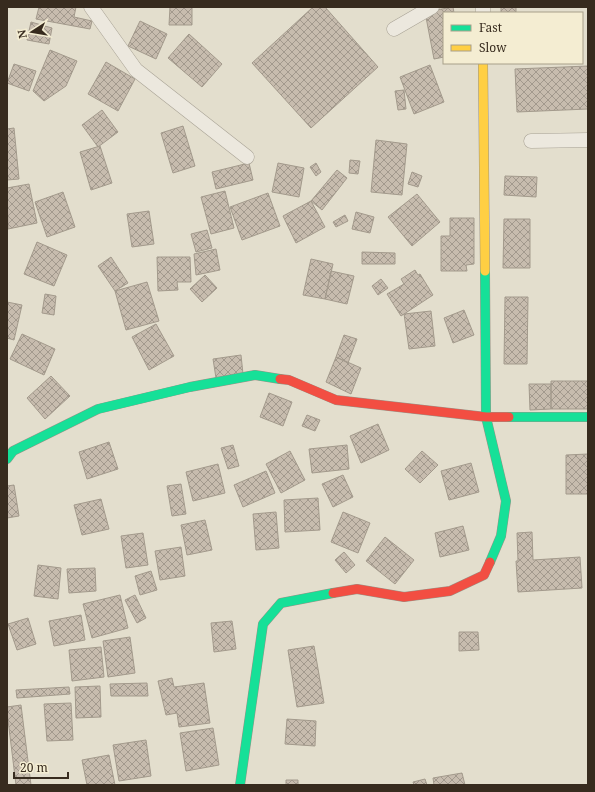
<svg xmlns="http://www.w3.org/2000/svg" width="595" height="792" viewBox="0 0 595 792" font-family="'Noto Serif',serif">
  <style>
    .building { fill: url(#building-cross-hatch); stroke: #a39a8c }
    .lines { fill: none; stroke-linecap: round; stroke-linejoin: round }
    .street-casing { stroke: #a8a295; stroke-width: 15 }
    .fast-casing { stroke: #989286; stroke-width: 10 }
    .slow-casing { stroke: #989286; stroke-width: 10 }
    .jam-casing { stroke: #989286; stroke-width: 10 }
    .street { stroke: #ece8de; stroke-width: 14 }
    .fast { stroke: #16e098; stroke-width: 9 }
    .slow { stroke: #ffcf43; stroke-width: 9 }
    .jam { stroke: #f24e42; stroke-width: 9 }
  </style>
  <defs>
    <pattern id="building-cross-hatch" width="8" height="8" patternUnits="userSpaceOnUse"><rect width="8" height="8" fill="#c7bcae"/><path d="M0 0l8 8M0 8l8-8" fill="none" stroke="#a2998d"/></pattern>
  </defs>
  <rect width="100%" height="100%" fill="#e3decd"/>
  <path class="building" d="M39,7H76L74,17L92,21L90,29L36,19Z
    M170,7H192V25H169Z
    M313,7H325L378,67L311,128L252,63Z
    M453,7L454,13H444V57L434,59L425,12Z
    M501,7H516V13H501Z
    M140,21L167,34L156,59L128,46Z
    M31,22L52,28L49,44L27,40Z
    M189,34L222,64L202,87L168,58Z
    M50,50L77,61L66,86L44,101L33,91Z
    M106,62L135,79L118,111L88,94Z
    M14,64L36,71L29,91L7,83Z
    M430,65L444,102L414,114L400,77Z
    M588,66V109L517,112L515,69Z
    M404,90L406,109L398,110L395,91Z
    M102,110L118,132L98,147L82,125Z
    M183,126L195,166L173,173L161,133Z
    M14,128L19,179L7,180V129Z
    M376,140L407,144L402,195L371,192Z
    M100,146L112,183L91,190L80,152Z
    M350,160L360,161L358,174L349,173Z
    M249,163L253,180L216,189L212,172Z
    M278,163L304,168L299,197L272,192Z
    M316,163L321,172L316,176L310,167Z
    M337,170L347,178L322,210L311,201Z
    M412,172L422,176L418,187L408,184Z
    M505,176L537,177L536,197L504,195Z
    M29,184L37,223L8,229L7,188Z
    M225,191L234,228L211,234L201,197Z
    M63,192L75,227L47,237L35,202Z
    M268,193L280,226L242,240L230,207Z
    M417,194L440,222L412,246L388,217Z
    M311,201L325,227L296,243L283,216Z
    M149,211L154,244L132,247L127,214Z
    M356,212L374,217L370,233L352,229Z
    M345,215L348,221L336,227L333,222Z
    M450,218H474V264L466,265L467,271H441V236H450Z
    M504,219H530V268H503Z
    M207,230L212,248L196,252L191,234Z
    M37,242L67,255L54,286L24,274Z
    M216,249L220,270L196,275L194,254Z
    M362,252L395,253V264H362Z
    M111,257L128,283L115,291L98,266Z
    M157,257H190L191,282H177L178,290L158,291Z
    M311,259L333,264L325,299L303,295Z
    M415,270L418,275L420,274L433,295L401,316L387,294L404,284L401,279Z
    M331,271L354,276L347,304L325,299Z
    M205,275L217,288L202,302L190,289Z
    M381,279L388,288L378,295L372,286Z
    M147,282L159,321L126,330L115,291Z
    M45,294L56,296L54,315L42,313Z
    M505,297H528L527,364H504Z
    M7,302L22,305L14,340L7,338Z
    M464,310L474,335L453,343L444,318Z
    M431,311L435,346L409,349L404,314Z
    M156,324L174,356L149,370L132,337Z
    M22,334L55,349L44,375L10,359Z
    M344,335L357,339L348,363L336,357Z
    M241,355L243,374L216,378L213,359Z
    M336,357L361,368L351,394L326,382Z
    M51,376L70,396L45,419L27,398Z
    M551,381H588V409H551Z
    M529,384H551V409L530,410Z
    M269,393L292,402L283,426L260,417Z
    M307,415L320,420L315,431L302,426Z
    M378,424L389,450L361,463L350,436Z
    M109,442L118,469L87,479L79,452Z
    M233,445L239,466L228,469L221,448Z
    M347,445L349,469L312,473L309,449Z
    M290,451L305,480L281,493L266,464Z
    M422,451L438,465L420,483L405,469Z
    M588,454V494H566V455Z
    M471,463L479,492L449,500L441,471Z
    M218,464L225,493L193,501L186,472Z
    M266,471L275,493L243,507L234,485Z
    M343,475L353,497L333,507L322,484Z
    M181,484L186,514L172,516L167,486Z
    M14,485L19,516L7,518V486Z
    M318,498L320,530L285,532L284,500Z
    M101,499L109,529L82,535L74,505Z
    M276,512L279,548L256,550L253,514Z
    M343,512L370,523L358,553L331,542Z
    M205,520L212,550L187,555L181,525Z
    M463,526L469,550L440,557L435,533Z
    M532,532L533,560L580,557L582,588L518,592L516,561H518L517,533Z
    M143,533L148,565L126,568L121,536Z
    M385,537L414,560L395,584L366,561Z
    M181,547L185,576L160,580L155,551Z
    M344,552L355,565L346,573L335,560Z
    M38,565L61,568L58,599L34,596Z
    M95,568L96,591L69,593L67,569Z
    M151,571L157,590L140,595L135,576Z
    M120,595L128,628L92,638L83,604Z
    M135,595L146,618L137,623L125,600Z
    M81,615L85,640L54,646L49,621Z
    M28,618L36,644L17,650L8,624Z
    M232,621L236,649L214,652L211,623Z
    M459,632H478L479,650L459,651Z
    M130,637L135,673L108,677L103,641Z
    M314,646L324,703L297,707L288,650Z
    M101,647L104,677L72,681L69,650Z
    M172,678L174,687L204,683L210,723L179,727L177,713L166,715L158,681Z
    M147,683L148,696H111L110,684Z
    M100,686L101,717L76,718L75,687Z
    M69,687L70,694L17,698L16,690Z
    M71,703L73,740L47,741L44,704Z
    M21,705L31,785H16L7,712V707Z
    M287,719L316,721L315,746L285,744Z
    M213,728L219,765L186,771L180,733Z
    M146,740L151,776L119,781L113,745Z
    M109,755L115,785H87L82,760Z
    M462,773L465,785H434L433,778Z
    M425,779L427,785H414L413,782Z
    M286,780H298V785H286Z"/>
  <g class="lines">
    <defs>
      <path id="street" d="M91,7L136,70L247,157
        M483,7V13
        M394,29L432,7
        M531,141L588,140"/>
      <path id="fast" d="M485,271L486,417L506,501L501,536L490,562
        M509,417H588
        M7,459L13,451L98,409L190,387L255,375L280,379
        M240,785L263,624L281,603L333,593"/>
      <path id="slow" d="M483,63L485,271"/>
      <path id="jam" d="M280,379L289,380L336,400L486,417H509
        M333,593L357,589L404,597L450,591L484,575L490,562"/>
    </defs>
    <use href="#street" class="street-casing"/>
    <use href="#fast" class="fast-casing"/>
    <use href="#slow" class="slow-casing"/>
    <use href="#jam" class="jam-casing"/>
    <use href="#street" class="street"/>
    <use href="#fast" class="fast"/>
    <use href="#slow" class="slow"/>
    <use href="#jam" class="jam"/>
  </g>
  <rect width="595" height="792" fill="none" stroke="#372b1e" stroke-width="16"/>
  <rect x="443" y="12" width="140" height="52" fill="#f4edd2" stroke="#a89f8a"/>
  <rect x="451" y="25" width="20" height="6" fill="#16e098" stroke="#a89f8a"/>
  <text x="479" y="32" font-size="12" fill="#372b1e">Fast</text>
  <rect x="451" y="45" width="20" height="6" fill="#ffcf43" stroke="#a89f8a"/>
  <text x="479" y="52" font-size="12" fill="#372b1e">Slow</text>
  <g transform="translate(32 32) rotate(258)" stroke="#f4edd2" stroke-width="3" paint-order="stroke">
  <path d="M0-3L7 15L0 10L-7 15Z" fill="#372b1e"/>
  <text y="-6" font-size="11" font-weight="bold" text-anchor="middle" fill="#372b1e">N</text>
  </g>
  <path d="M14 772v6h54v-6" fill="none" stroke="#372b1e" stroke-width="2"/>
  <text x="20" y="772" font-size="12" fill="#372b1e" stroke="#f4edd2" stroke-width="3" paint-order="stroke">20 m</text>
</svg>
